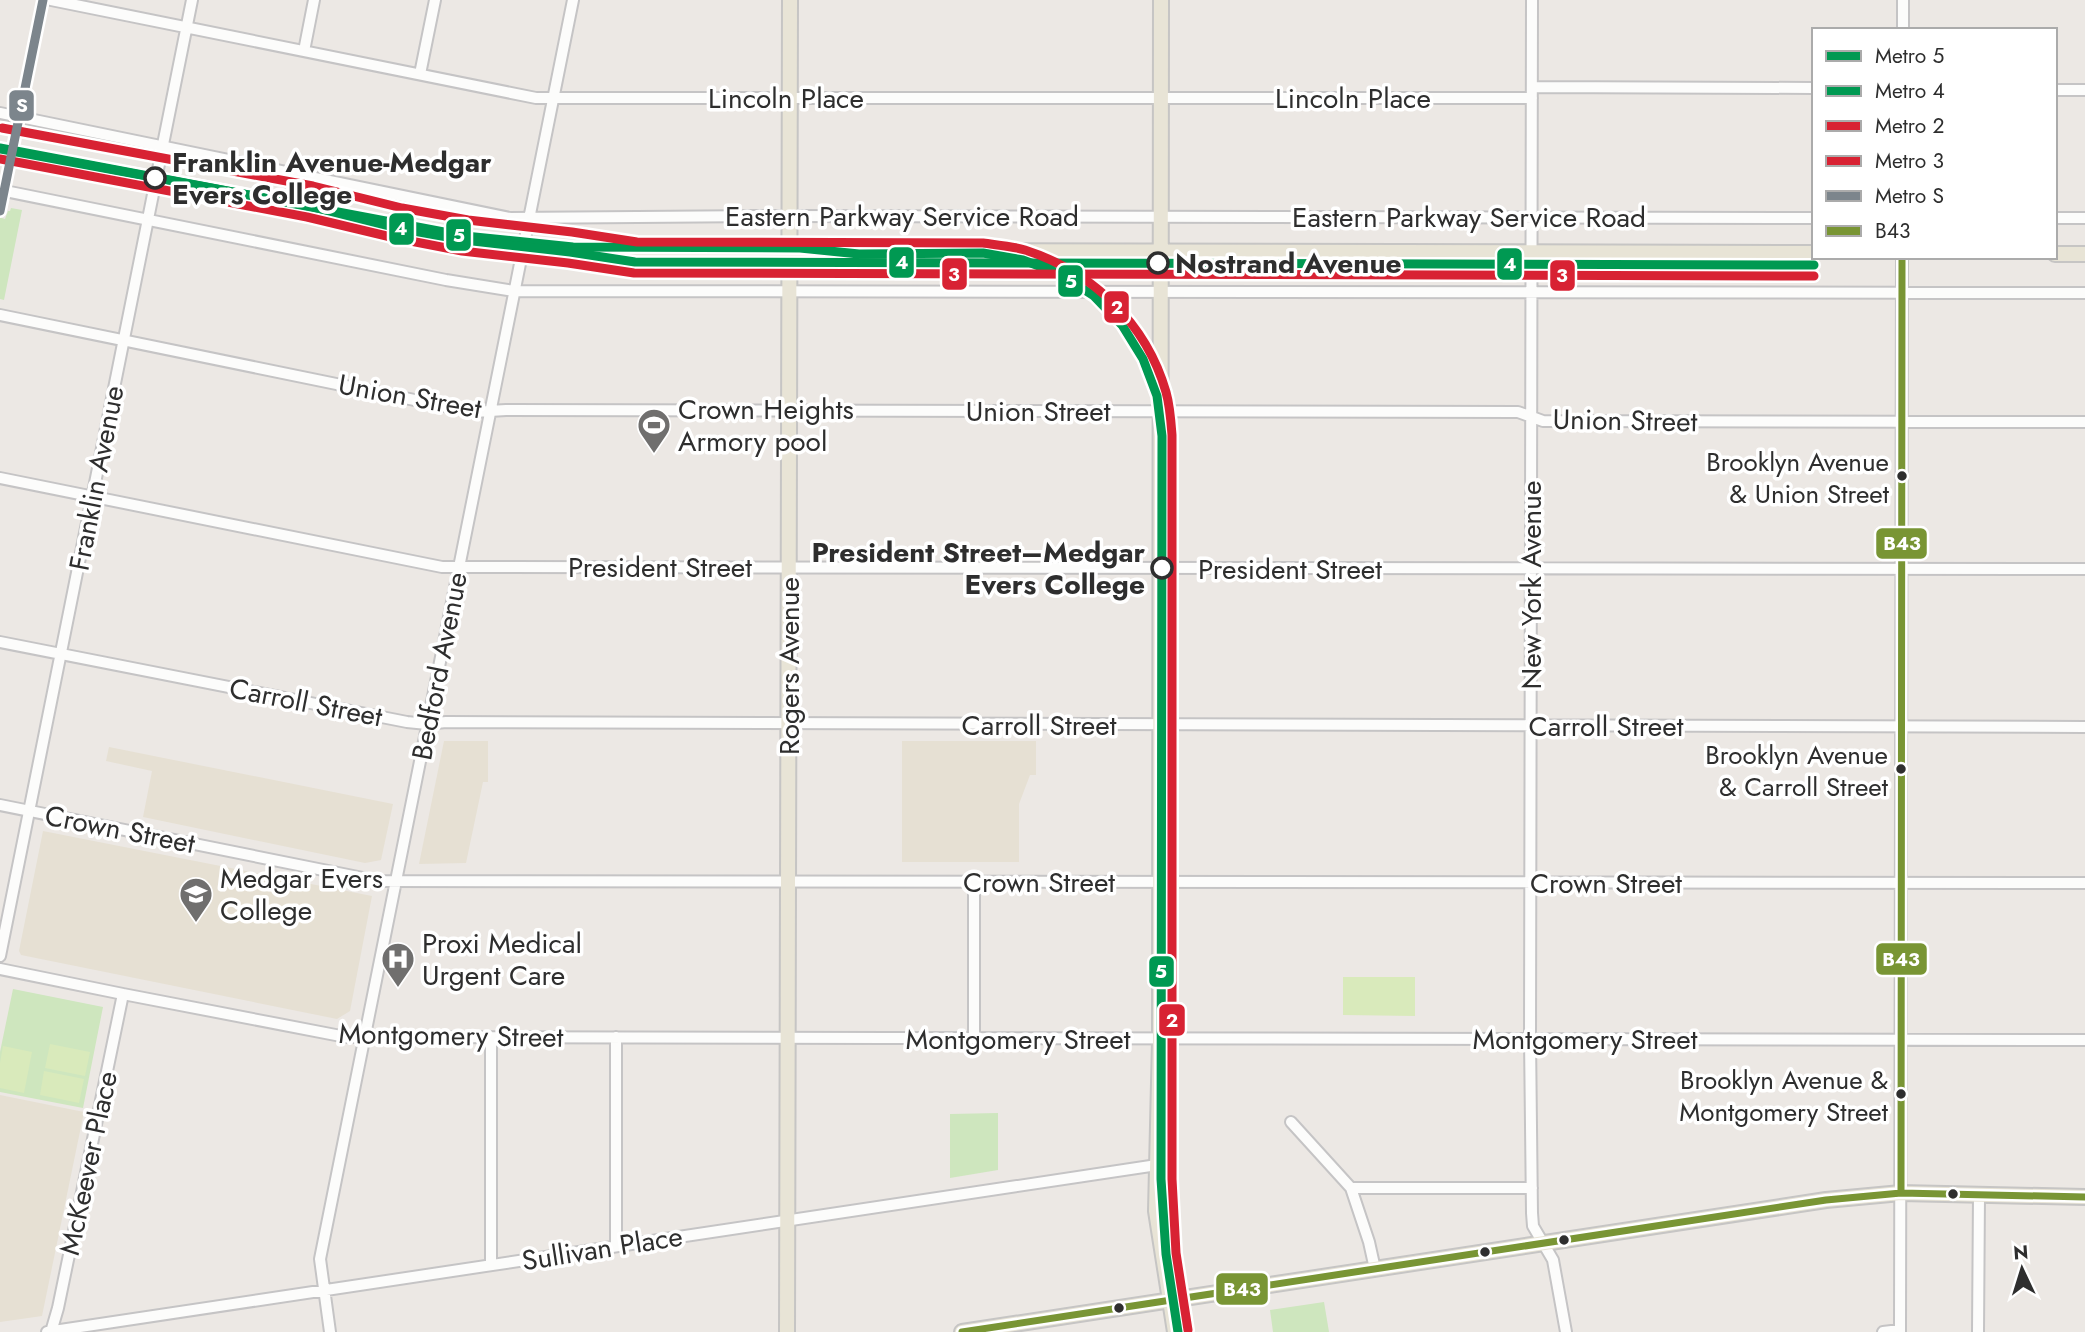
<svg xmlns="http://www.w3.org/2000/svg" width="2085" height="1332" viewBox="0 0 2085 1332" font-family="Jost,sans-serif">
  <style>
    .education { fill: #e6e0d3 }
    .green { fill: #cee6be }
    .pitch { fill: #d9eabb }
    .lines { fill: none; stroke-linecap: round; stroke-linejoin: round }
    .minor-casing { stroke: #c5c4c5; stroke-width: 14 }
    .major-casing { stroke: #c6c5c4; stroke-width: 18 }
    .minor { stroke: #fcfcfb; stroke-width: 10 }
    .major { stroke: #e8e4d6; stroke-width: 14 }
    .bus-1-casing { stroke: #fff; stroke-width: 12 }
    .bus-1 { stroke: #799534; stroke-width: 7 }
    .metro-1-casing { stroke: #fff; stroke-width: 14 }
    .metro-2-casing { stroke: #fff; stroke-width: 14 }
    .metro-3-casing { stroke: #fff; stroke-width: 14 }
    .metro-4-casing { stroke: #fff; stroke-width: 14 }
    .metro-5-casing { stroke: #fff; stroke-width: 14 }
    .metro-1 { stroke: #009952; stroke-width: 9 }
    .metro-2 { stroke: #009952; stroke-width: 9 }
    .metro-3 { stroke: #d82233; stroke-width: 9 }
    .metro-4 { stroke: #d82233; stroke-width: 9 }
    .metro-5 { stroke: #7c858c; stroke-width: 9 }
    .stop-dot { fill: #fff; stroke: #2e2e2e; stroke-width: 3.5 }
    .bus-dot { fill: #2e2e2e; stroke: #fff; stroke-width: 2.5 }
    .labels { text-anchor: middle; stroke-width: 7; stroke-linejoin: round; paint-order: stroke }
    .bus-label { font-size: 26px; fill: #2e2e2e; stroke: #fff; text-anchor: end }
    .street-label { font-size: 28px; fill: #2e2e2e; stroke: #fff }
    .stop-label { font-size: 28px; font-weight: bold; fill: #2e2e2e; stroke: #fff; text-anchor: start }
    .poi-label { font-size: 28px; fill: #2e2e2e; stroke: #fff; text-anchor: start }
    .line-badge { stroke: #fff; stroke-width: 2.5 }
    .badge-label { font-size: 19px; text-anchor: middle; font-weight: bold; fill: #fff }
  </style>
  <rect width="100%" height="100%" fill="#ece8e4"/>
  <path class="education" d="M444,741H488V782H483L466,863L419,864Z
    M902,741H1036V775H1030L1019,804V862H902Z
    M109,747L393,804L381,860L365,863L143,817L152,771L106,761Z
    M43,831L372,896L350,1011L337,1019L21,955L19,951Z
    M0,1095L84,1112L42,1316L0,1322Z"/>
  <path class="green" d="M0,206L1,210H3L2,218L5,219L8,211H10L11,208L22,210L4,300L0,299Z
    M13,989L103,1007L83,1108L0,1092V1052Z
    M998,1113V1170L950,1178V1114Z
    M1324,1302L1329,1332H1273L1270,1310Z"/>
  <path class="pitch" d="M1343,977H1415V1016L1343,1015Z
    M50,1044L90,1052L85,1076L45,1068Z
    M3,1046L32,1052L24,1093L0,1088V1063Z
    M44,1071L84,1079L79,1103L40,1095Z"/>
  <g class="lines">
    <defs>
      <path id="minor" d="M51,0L536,98H1532
        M1532,0L1530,1039L1532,1213L1533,1226L1553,1260L1566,1332
        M1903,30V0
        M304,51L314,0
        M420,74L435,0
        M1532,87L1814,88
        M2055,90H2085
        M0,113L510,218L776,216L1814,218
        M0,190L446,280L514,291L2085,293
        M2055,218H2085
        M0,315L473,412L506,410L1518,412L1543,421L2085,422
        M0,478L442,567L2085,569
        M0,642L407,722L427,724L446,722L2085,727
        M0,805L378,881L2085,883
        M974,882V1038
        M0,956L192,0
        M0,969L123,994L346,1037L2085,1040
        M1291,1122L1351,1188L1369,1242L1375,1269
        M1351,1188H1532
        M616,1246V1037
        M491,1265V1037
        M47,1332L1157,1165
        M51,1332L58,1308L123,994
        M330,1332L320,1259L573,0
        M1883,1332L1900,1330
        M1900,1332L1902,257
        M1978,1332L1979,1195"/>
      <path id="major" d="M1161,0L1160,1040L1156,1211L1175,1332
        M0,151L468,244L523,250L1814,253
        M2055,254H2085
        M787,1332L790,0
        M962,1332L1826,1200L1901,1193L2085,1197"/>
    </defs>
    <use href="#minor" class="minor-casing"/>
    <use href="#major" class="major-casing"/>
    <use href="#minor" class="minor"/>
    <use href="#major" class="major"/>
    <defs>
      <path id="bus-1" d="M1901,1193L1902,257
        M962,1332L1826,1200L1901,1193L2085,1197"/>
    </defs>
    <use href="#bus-1" class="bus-1-casing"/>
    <use href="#bus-1" class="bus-1"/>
    <defs>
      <path id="metro-1" d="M0,148L465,236L573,247L800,248L859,254L983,253L1023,260L1060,274L1094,296L1122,325L1143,359L1157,396L1162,436L1161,1179L1166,1254L1178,1332"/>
      <path id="metro-2" d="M0,149L309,206L397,228L464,240L570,252L635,262L1814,265"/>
      <path id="metro-3" d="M2,128L313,186L402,208L468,220L572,232L637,242L983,243C997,245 1012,246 1025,250C1093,272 1146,323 1166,392C1170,406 1171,421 1172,435V1179L1176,1253L1188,1330"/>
      <path id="metro-4" d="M0,159L307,217L395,238L462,251L568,263L634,273L1814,276"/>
      <path id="metro-5" d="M0,211L43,0"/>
    </defs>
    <use href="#metro-1" class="metro-1-casing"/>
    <use href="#metro-2" class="metro-2-casing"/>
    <use href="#metro-3" class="metro-3-casing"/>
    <use href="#metro-4" class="metro-4-casing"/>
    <use href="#metro-5" class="metro-5-casing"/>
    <use href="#metro-1" class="metro-1"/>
    <use href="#metro-2" class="metro-2"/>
    <use href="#metro-3" class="metro-3"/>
    <use href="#metro-4" class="metro-4"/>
    <use href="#metro-5" class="metro-5"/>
  </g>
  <defs>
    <symbol id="stadium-pin" viewBox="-11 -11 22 30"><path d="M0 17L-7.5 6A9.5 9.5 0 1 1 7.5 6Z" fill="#706f6e" stroke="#fff"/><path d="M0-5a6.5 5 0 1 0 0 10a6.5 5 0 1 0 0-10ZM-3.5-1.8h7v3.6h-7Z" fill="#fff"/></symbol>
    <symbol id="university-pin" viewBox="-11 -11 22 30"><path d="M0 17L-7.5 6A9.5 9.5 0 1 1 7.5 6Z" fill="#706f6e" stroke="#fff"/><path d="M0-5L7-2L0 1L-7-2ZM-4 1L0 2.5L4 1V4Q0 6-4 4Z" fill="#fff"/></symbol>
    <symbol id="hospital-pin" viewBox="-11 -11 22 30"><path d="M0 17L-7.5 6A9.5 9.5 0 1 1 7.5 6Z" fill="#706f6e" stroke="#fff"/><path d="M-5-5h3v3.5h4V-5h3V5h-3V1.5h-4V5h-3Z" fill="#fff"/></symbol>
  </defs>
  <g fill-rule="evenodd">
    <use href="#stadium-pin" x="635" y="406" width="38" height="52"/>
    <use href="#university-pin" x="177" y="875" width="38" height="52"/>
    <use href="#hospital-pin" x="379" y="940" width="38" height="52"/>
  </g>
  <g class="stop-dot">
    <circle cx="155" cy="178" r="10"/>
    <circle cx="1158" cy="263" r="10"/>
    <circle cx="1162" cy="568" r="10"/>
  </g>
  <g class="bus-dot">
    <circle cx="1902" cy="476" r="6"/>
    <circle cx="1901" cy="769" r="6"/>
    <circle cx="1901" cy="1094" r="6"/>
    <circle cx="1953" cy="1194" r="6"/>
    <circle cx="1564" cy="1240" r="6"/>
    <circle cx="1485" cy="1252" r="6"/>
    <circle cx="1119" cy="1308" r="6"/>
  </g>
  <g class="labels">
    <g class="bus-label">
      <text x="1889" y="471">Brooklyn Avenue<tspan x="1889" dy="32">&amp; Union Street</tspan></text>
      <text x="1888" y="764">Brooklyn Avenue<tspan x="1888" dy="32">&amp; Carroll Street</tspan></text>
      <text x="1888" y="1089">Brooklyn Avenue &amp;<tspan x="1888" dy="32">Montgomery Street</tspan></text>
    </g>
    <g class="street-label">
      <text x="786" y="108">Lincoln Place</text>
      <text x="1353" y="108">Lincoln Place</text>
      <text x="902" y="226">Eastern Parkway Service Road</text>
      <text x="1469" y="227">Eastern Parkway Service Road</text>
      <text transform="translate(410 396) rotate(10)" y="10">Union Street</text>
      <text x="1038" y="421">Union Street</text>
      <text transform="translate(1625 420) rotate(1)" y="10">Union Street</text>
      <text transform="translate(96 478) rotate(-79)" y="10">Franklin Avenue</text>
      <text x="660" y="577">President Street</text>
      <text x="1290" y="579">President Street</text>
      <text transform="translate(1531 585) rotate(-90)" y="10">New York Avenue</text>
      <text transform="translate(439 666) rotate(-79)" y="10">Bedford Avenue</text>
      <text transform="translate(789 666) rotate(-90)" y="10">Rogers Avenue</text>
      <text transform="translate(306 702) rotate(11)" y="10">Carroll Street</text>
      <text x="1039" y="735">Carroll Street</text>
      <text x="1606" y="736">Carroll Street</text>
      <text transform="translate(120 829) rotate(11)" y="10">Crown Street</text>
      <text x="1039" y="892">Crown Street</text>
      <text x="1606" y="893">Crown Street</text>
      <text transform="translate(451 1035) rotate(1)" y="10">Montgomery Street</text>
      <text x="1018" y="1049">Montgomery Street</text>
      <text x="1585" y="1049">Montgomery Street</text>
      <text transform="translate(88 1163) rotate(-78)" y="10">McKeever Place</text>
      <text transform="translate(602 1248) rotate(-9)" y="10">Sullivan Place</text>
    </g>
    <g class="stop-label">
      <text x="172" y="172">Franklin Avenue-Medgar<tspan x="172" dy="32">Evers College</tspan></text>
      <text x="1175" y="273">Nostrand Avenue</text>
      <text x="1145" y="562" text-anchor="end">President Street–Medgar<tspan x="1145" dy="32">Evers College</tspan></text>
    </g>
    <g class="poi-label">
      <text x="678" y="419">Crown Heights<tspan x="678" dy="32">Armory pool</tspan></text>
      <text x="220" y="888">Medgar Evers<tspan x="220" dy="32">College</tspan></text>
      <text x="422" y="953">Proxi Medical<tspan x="422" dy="32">Urgent Care</tspan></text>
    </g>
  </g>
  <g class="line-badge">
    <rect x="8" y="89" width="27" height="33" rx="7" fill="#7c858c"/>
    <rect x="388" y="212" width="27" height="34" rx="7" fill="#009952"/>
    <rect x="445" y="218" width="27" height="34" rx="7" fill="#009952"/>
    <rect x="888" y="246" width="27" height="33" rx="7" fill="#009952"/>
    <rect x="1496" y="247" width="27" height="34" rx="7" fill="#009952"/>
    <rect x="941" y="257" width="27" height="34" rx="7" fill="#d82233"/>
    <rect x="1549" y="259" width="27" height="33" rx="7" fill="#d82233"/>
    <rect x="1057" y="264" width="27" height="34" rx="7" fill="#009952"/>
    <rect x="1103" y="290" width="27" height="34" rx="7" fill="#d82233"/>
    <rect x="1875" y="527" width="53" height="33" rx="7" fill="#799534"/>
    <rect x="1875" y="942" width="53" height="34" rx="7" fill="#799534"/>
    <rect x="1148" y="955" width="27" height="33" rx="7" fill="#009952"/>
    <rect x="1158" y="1003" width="28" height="34" rx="7" fill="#d82233"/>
    <rect x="1215" y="1272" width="54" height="34" rx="7" fill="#799534"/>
  </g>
  <g class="badge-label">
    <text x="22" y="112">S</text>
    <text x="401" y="235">4</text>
    <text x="459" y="242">5</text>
    <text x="902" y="269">4</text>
    <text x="1510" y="271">4</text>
    <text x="954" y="281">3</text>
    <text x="1562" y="282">3</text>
    <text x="1071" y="288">5</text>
    <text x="1117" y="314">2</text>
    <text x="1902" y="550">B43</text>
    <text x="1901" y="966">B43</text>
    <text x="1161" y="978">5</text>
    <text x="1172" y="1027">2</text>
    <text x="1242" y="1296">B43</text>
  </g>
  <rect x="1812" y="28" width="245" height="231" fill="#ffffff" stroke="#ababab" stroke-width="2"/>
  <rect x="1826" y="51" width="35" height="10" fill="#009952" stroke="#ababab" stroke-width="2"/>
  <text x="1875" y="63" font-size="21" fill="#2e2e2e">Metro 5</text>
  <rect x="1826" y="86" width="35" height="10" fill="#009952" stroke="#ababab" stroke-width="2"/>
  <text x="1875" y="98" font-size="21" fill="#2e2e2e">Metro 4</text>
  <rect x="1826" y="121" width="35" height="10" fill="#d82233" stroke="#ababab" stroke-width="2"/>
  <text x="1875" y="133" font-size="21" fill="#2e2e2e">Metro 2</text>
  <rect x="1826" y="156" width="35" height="10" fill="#d82233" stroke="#ababab" stroke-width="2"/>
  <text x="1875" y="168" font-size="21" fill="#2e2e2e">Metro 3</text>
  <rect x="1826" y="191" width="35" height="10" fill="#7c858c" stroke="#ababab" stroke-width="2"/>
  <text x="1875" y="203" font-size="21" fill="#2e2e2e">Metro S</text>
  <rect x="1826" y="226" width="35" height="10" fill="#799534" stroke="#ababab" stroke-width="2"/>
  <text x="1875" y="238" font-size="21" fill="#2e2e2e">B43</text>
  <g transform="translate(2022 1269) rotate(356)" stroke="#ffffff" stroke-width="5" paint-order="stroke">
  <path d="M0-5L12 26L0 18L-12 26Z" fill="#2e2e2e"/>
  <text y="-10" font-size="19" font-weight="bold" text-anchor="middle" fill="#2e2e2e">N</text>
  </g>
</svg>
